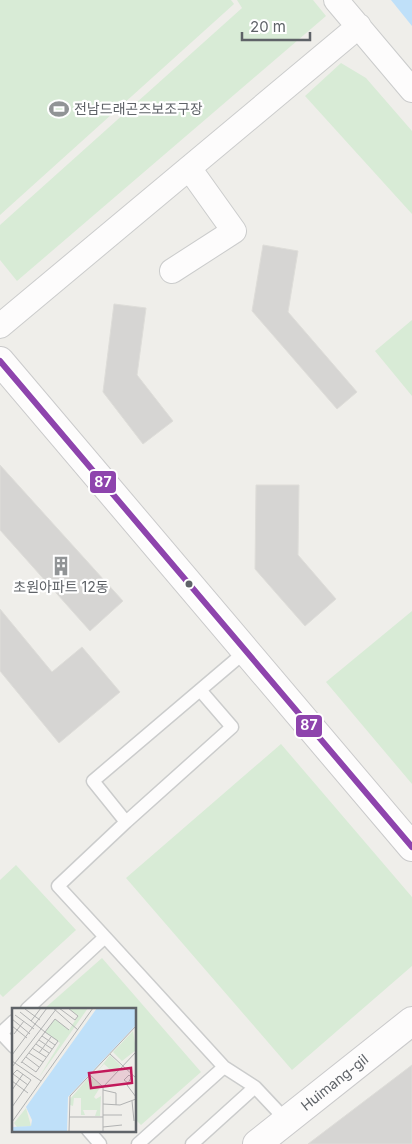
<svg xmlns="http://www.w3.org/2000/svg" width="412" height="1144" viewBox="0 0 412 1144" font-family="Inter,'Noto Sans KR',sans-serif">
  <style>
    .green { fill: #d8ebd6 }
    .water { fill: #bfe0f9 }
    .building { fill: #d6d5d3; stroke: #deddd9 }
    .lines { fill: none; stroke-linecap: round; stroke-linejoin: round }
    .lane-casing { stroke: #cbcccc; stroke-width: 15 }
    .street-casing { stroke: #cbcccc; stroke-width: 26 }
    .secondary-casing { stroke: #cacacb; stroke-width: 30 }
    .lane { stroke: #fdfcfc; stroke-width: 12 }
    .street { stroke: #fdfcfc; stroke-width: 24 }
    .secondary { stroke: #fdfcfc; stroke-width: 28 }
    .bus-1-casing { stroke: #fff; stroke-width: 10 }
    .bus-1 { stroke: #8e44ad; stroke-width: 6 }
    .bus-dot { fill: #5f6368; stroke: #fff; stroke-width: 2 }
    .labels { text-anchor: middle; stroke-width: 4.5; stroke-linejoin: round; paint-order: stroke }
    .poi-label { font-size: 14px; fill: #5f6368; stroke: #fff; text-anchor: start }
    .street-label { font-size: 14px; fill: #5f6368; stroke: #fff }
    .inset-road { fill: none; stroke: #b1b2b2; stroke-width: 1 }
    .view { fill: #c2185b; fill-opacity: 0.15; stroke: #c2185b; stroke-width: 2.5 }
    .inset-edge { fill: none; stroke: #5f6368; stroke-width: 2.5 }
    .line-badge { stroke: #fff; stroke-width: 2 }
    .badge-label { font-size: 14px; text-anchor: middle; font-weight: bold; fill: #fff }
  </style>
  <rect width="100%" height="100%" fill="#efeeea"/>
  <path class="green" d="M0,0H231L234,4L0,215Z
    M237,0H313L326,16L17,281L0,260V225L242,8Z
    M341,63L366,78L412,131V214L305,96Z
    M412,320V396L375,351Z
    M412,611V784L326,682Z
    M281,744L412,897V966L292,1070L126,878Z
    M16,865L76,930L3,997L0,994V880Z
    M102,958L201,1072L141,1125L135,1119V1009H44Z"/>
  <path class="water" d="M391,0H412V26Z"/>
  <path class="building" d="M263,245L298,251L288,312L357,392L337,409L252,311Z
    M114,304L146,308L137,375L173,421L143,444L103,392Z
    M0,465L123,601L90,631L0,530Z
    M256,485H299L298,555L336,599L305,626L255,569Z
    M0,609L52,672L82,647L120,692L59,743L0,671Z
    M412,1065V1144H308Z"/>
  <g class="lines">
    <defs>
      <path id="lane" d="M126,822L232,727L200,690
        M105,937L58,886L126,822L93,781L246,651
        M27,1009L105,937L224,1067L138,1144
        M0,1032L14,1047
        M1,1033L14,1021
        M224,1067L255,1087
        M88,1130L100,1144
        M192,1144L255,1087L286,1120"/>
      <path id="street" d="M336,0L412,90
        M172,271L234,231L189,168
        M0,326L359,26"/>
      <g id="secondary">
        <path d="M0,361L412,847"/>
        <path id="s1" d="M257,1144L412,1021"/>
      </g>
    </defs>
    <use href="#lane" class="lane-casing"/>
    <use href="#street" class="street-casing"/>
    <use href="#secondary" class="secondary-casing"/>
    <use href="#lane" class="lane"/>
    <use href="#street" class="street"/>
    <use href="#secondary" class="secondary"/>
    <defs>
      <path id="bus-1" d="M0,361L412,847"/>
    </defs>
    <use href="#bus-1" class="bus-1-casing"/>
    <use href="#bus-1" class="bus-1"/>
  </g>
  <defs>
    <symbol id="stadium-bare" viewBox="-9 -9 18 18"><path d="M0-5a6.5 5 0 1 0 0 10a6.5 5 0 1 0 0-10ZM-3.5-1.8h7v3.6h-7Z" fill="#919496" stroke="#fff" stroke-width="2.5" paint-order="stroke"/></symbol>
    <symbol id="building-bare" viewBox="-9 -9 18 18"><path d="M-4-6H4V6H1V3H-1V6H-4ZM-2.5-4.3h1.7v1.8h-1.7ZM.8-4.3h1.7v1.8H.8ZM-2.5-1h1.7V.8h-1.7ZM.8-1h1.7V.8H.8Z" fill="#919496" stroke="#fff" stroke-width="2.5" paint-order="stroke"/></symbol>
  </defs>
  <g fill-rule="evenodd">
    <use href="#stadium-bare" x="45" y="95" width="28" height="28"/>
    <use href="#building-bare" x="47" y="552" width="28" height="28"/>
  </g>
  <circle class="bus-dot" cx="189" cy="584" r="4.5"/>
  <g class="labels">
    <g class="poi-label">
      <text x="74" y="114">전남드래곤즈보조구장</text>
      <text x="61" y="592" text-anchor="middle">초원아파트 12동</text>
    </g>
    <g class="street-label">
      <text dy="5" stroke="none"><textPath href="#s1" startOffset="99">Huimang-gil</textPath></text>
    </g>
  </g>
  <g transform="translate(12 1008)">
    <rect width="124" height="124" fill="#efeeea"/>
    <path d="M56,0H76L26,71L48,35L33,24L43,11L57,22L66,8ZM121,23L124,42L110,53L101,44ZM98,47L109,58L102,65L92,56L81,69ZM78,68L89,78L82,89L84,91L89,88L88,108H83L85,102H71L73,107H69V90H62L61,98L58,97V91ZM14,100L19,118L5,119L2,115Z" fill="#d8ebd6"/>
    <path d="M85,0H124V17L56,89L55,124H0V119L19,118L20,112L14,99Z" fill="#bfe0f9"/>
    <path class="inset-road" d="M41,0L66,22M47,0L63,12L66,8L56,0M13,1L28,12M8,4L33,24L43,11L57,22M3,7L22,21M0,11L18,26M19,13L29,0M0,18L15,30M2,26L12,13M30,28L43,37M27,32L40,41M24,36L37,45M20,40L34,49M17,45L31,54M27,45L39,29M98,46L124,70M0,47L35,0M14,49L27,59M0,53L29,73M9,55L33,24L46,33L24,64L10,54M0,59L45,0M1,66L16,77M0,67L5,62L19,72L0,99M78,67L91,79M120,68L115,77L124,89M0,73L16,85M116,75L112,72L117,67L120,70M0,82L11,66M91,82L104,85V97M120,93L122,113M91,96L108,97L124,91M91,107H110M57,109H91M0,114L81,0M91,119L110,117M57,124L58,88L124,18M91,124V79L124,44"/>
    <path class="view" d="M119,60L120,75L79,80L77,65Z"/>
    <rect width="124" height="124" class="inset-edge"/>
  </g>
  <g class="line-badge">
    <rect x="89" y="470" width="28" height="24" rx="5" fill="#8e44ad"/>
    <rect x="295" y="714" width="28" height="24" rx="5" fill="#8e44ad"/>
  </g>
  <g class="badge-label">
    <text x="103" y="487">87</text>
    <text x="309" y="730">87</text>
  </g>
  <path d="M242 32v8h68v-8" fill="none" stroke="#5f6368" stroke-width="2.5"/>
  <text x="250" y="32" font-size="15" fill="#5f6368" stroke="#ffffff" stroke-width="4" paint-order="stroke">20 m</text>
</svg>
